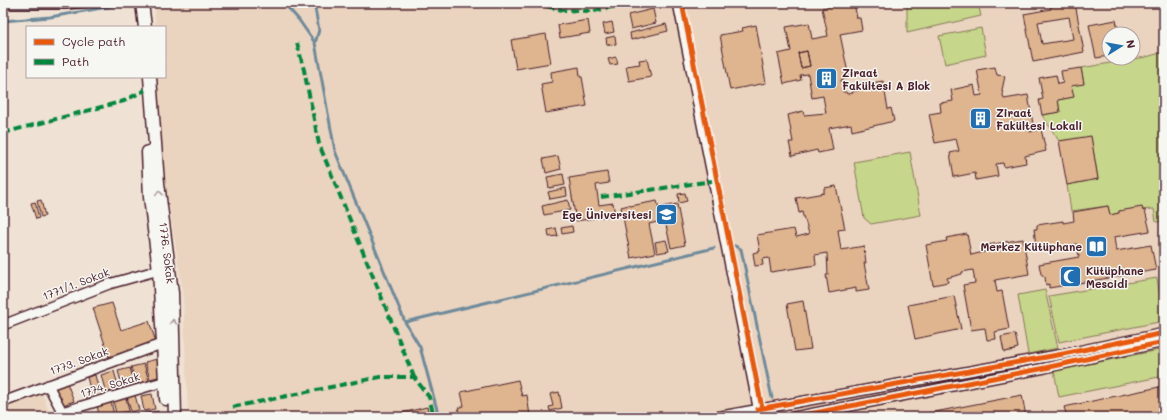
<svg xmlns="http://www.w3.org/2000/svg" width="1167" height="420" viewBox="0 0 1167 420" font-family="Mali,sans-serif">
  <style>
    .built { fill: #ead4bf; fill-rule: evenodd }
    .green { fill: #c6d68a; stroke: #887a5a }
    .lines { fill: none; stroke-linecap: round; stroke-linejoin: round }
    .stream { stroke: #6e8a9b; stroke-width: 3 }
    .building { fill: #deb58f; stroke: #4a1f2b; fill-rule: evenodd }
    .lane-casing { stroke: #4a1f2b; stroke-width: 8 }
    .street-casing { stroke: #4a1f2b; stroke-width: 12 }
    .secondary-casing { stroke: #4a1f2b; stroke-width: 15 }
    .lane { stroke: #f6f6f2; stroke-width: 4.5 }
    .street { stroke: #f6f6f2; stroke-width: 9 }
    .secondary { stroke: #f6f6f2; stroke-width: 12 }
    .quiet { stroke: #00873e; stroke-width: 4; stroke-dasharray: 8 4; stroke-linecap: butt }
    .cycleway-casing { stroke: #f6f6f2; stroke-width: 8 }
    .cycleway { stroke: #e8590c; stroke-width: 5 }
    .oneway { stroke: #a99598 }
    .labels { text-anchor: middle; stroke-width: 3; stroke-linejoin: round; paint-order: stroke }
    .poi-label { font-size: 11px; font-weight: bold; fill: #4a1f2b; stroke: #f6f6f2; text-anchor: start }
    .street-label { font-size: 11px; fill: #4a1f2b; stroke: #f6f6f2 }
  </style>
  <rect width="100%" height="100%" fill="#efe2d4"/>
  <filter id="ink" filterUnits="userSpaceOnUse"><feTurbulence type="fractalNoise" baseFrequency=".025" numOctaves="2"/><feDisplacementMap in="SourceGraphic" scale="8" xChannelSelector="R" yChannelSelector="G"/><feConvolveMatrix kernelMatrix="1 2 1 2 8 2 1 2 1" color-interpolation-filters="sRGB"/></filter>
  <g filter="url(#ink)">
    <path class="built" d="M3,3H51L3,12Z
      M155,3H1164V417H188L183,295L165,178L156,77H165V27H155ZM1109,34H1133V58H1109Z
      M42,393L51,417H3V409Z"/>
    <path class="green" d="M907,3H978L981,16L907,33Z
      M981,28L986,55L945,64L939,36Z
      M1164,52V221L1156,222L1154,209L1119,211V213L1110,215L1108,206L1071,211L1067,185L1098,179L1091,137L1059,141L1042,115L1060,112L1058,100L1073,97L1071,86L1084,83L1081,68L1146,57Z
      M910,152L921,215L871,224L864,218L854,162Z
      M1157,278L1164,321L1059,342L1049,296Z
      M1045,290L1058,348L1028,354L1018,295Z
      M1164,349V376L1059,397L1054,371Z"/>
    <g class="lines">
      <path class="stream" d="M284,3L299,20L315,43L335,151L405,322L420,347L439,417
        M314,3L319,30L315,43
        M3,21L50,17L119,5
        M733,245L741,249L772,398
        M405,322L714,248"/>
    </g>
    <path class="building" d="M854,3L857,18H860L862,30L840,34L849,78L841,80L843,92H846L847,94L853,93L852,92L867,88L866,84L883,81L888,109L891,108L894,121L852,131L851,124L829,128L833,150L818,153L817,150L792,156L789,142H793L788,115L803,111L804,115L826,113L823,96L812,98L808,74L800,75L801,80L784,84L778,54L791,51L786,27L809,23L812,39L828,36L822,8L835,5V4L838,3ZM807,51L810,66L801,68L798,53Z
      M1050,3H1075L1084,52L1033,62L1024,14L1051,9ZM1069,17L1073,39L1042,44L1038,22Z
      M653,9L656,23L631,29L628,15Z
      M588,20L590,33L560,38L558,25Z
      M1116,20L1119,34H1109V56L1096,58L1089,25Z
      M612,22L614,32L605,34L603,24Z
      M666,24L668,31L631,40L630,33Z
      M756,25L766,83L730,90L720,35L743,31L742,28Z
      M546,34L551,63L516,69L511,40Z
      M615,36L616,44L607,45L606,38Z
      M807,51L810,66L801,68L798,53Z
      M616,57L618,64L610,65L608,59Z
      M647,59L651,77L629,81L626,66L640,64L639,60Z
      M579,67L580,77H582L587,106L546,113L541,84L552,82L551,72Z
      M995,67L997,75L1005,76L1002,90L1004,99L1028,95L1033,124L1028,125L1030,132L1041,129L1046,151L1025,156L1026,163L1004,167L1003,163L996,164L998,176L976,180L975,173L954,177L950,153L959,151L956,139L935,143L929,114L941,112L940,103L953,101L951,90L974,85L976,96L982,95L977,70Z
      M1081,68L1084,84L1071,86L1074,97L1058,100L1060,112L1042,115L1039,100L1043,99L1039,78L1056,75L1058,84L1063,83L1061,71Z
      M1091,136L1098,179L1067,185L1059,141Z
      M558,156L561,169L546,173L543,159Z
      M607,172L609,183L596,185L599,205L613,203L615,215L576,221L569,178Z
      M563,174L565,185L549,188L547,177Z
      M836,186L845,229L838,230L841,250L864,246L866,263H864L869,290L856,292V288L829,293L826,275H828L827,253L815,255L816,265L771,272L769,258L762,259L763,265L755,266L753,253L760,251L757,235L794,229L796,237L809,234L805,220H804L802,212L799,213L796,198L824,193V188Z
      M566,188L567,196L550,199L548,192Z
      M685,193L687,201L679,203L678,194Z
      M41,200L45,216L41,217L37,201Z
      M568,200L570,210L544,215L542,206Z
      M657,201L662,221L649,224L655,253L631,258L621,207L629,205L630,206Z
      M35,202L39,218L36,219L31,203Z
      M677,204L685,245L671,248L662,207Z
      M1108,206L1110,215L1119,213V211L1142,207L1143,211L1145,210L1150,231L1114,237L1116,251L1151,245L1156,270L1049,288V284L1046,285L1045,277L1041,274L1039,264L1079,257L1077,244L1039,250L1036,246L1034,229H1037V225L1063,221V223L1074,221L1073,212Z
      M572,226L573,232L562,234L561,228Z
      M556,228L558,236L549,237L548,230Z
      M967,234L971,255L988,251L987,245L1023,239L1029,274L995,280L997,292L1002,291L1009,329L995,332L996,339L987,340L985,328L971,330L963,285L975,283L973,270L962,272V274L947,278L948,282L933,285L926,245L947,241L946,238Z
      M666,240L669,251L657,253L655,242Z
      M954,296L961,329L915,339L908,305Z
      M803,301L811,349L795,351L787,304Z
      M112,303L121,330L149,321L156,342L109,357L93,308Z
      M1015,334L1018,348L1014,349L1015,350L1004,352L1001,337Z
      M157,359L162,376L150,379L145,362Z
      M144,364L149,381L136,384L131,367Z
      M130,368L135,385L123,389L118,371Z
      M114,371L119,389L106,393L101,375Z
      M95,375L99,391L91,393L87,377Z
      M518,380L522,396L527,395L530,416L525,417H460L458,408L464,406L461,392Z
      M67,383L74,401L60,406L54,387Z
      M1164,386V417H1067L1064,407Z
      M559,392L562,408L550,411L549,407L553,406L550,394Z
      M152,394L155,409L144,411L141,396Z
      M135,395L139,410L131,412L127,397Z
      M1022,395L1026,417H909Z
      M126,397L129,411L116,414L113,400Z
      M111,401L114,416L99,417L97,404Z
      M427,407L429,417H378H385Z
      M158,411L159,417H142L141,414Z
      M80,412L82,417H72L71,414Z
      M140,415L141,417H130Z"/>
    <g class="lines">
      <defs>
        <path id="lane" d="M3,6H66L101,3"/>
        <path id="street" d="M678,3L760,417
          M3,325L109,284L159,270
          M48,385L65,417
          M3,402L164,343
          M62,412L166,381
          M716,417L1063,354L1164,333
          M794,417L1045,368L1164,342"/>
        <path id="secondary" d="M142,3L145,27
          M150,77L158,183L172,293L175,417
          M148,152L150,197L159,270L166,399"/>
      </defs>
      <use href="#lane" class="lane-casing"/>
      <use href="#street" class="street-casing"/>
      <use href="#secondary" class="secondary-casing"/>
      <use href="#lane" class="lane"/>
      <use href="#street" class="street"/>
      <use href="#secondary" class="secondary"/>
      <path class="quiet" d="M535,3L562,10L594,11L629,3
        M297,43L304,70L319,144L414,377
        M3,133L124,101L145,90
        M601,197L712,181
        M233,407L380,377H414L429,397L434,417"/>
      <defs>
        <path id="cycleway" d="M682,3L762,408
          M758,409L1063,354L1164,333
          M794,417L1045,368L1164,342"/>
      </defs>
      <use href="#cycleway" class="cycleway-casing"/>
      <use href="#cycleway" class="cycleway"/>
    </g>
    <defs><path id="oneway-chevron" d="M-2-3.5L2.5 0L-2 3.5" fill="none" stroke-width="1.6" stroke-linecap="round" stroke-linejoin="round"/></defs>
    <g class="oneway">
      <use href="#oneway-chevron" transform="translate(159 193) rotate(-97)"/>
      <use href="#oneway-chevron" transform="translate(173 322) rotate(-91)"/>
    </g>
  </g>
  <defs>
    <symbol id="building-square" viewBox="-11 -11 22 22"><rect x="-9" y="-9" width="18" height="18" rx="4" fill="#1f6fb2" stroke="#f6f6f2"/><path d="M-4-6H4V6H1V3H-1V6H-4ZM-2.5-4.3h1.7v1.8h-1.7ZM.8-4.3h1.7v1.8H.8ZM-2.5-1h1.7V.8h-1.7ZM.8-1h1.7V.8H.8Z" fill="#fff"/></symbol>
    <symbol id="university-square" viewBox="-11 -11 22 22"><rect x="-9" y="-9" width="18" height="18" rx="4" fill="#1f6fb2" stroke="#f6f6f2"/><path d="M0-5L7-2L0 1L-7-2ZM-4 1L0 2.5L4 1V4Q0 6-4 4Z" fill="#fff"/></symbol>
    <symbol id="library-square" viewBox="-11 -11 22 22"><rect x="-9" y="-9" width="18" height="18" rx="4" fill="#1f6fb2" stroke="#f6f6f2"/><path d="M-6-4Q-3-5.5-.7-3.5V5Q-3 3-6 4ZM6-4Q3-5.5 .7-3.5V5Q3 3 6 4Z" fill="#fff"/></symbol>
    <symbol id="mosque-square" viewBox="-11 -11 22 22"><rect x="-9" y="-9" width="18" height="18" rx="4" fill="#1f6fb2" stroke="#f6f6f2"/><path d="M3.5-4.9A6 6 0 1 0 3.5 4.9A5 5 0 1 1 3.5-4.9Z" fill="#fff"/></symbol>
  </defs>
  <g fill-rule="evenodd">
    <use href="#building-square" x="814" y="66" width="25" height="25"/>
    <use href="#building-square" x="968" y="106" width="25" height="25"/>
    <use href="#university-square" x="654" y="202" width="25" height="25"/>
    <use href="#library-square" x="1084" y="234" width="25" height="25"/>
    <use href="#mosque-square" x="1058" y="264" width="25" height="25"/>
  </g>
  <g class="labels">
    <g class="poi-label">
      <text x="842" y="77">Ziraat<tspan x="842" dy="13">Fakültesi A Blok</tspan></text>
      <text x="996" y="117">Ziraat<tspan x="996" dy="13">Fakültesi Lokali</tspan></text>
      <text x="652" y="219" text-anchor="end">Ege Üniversitesi</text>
      <text x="1082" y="251" text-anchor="end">Merkez Kütüphane</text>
      <text x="1086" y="275">Kütüphane<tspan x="1086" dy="13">Mescidi</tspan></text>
    </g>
    <g class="street-label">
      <text transform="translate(167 253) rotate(83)" y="4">1776. Sokak</text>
      <text transform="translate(76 284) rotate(-21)" y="4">1771/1. Sokak</text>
      <text transform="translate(79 361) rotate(-20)" y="4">1773. Sokak</text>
      <text transform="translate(110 385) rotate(-17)" y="4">1774. Sokak</text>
    </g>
  </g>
  <rect width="1167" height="420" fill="none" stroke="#f6f6f2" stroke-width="16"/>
  <rect x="8" y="8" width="1151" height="404" fill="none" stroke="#4a1f2b" stroke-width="1.5" filter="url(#ink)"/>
  <rect x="26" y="26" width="140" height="52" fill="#f6f6f2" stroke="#b1a0a2"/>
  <rect x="34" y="39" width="20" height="6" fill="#e8590c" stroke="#b1a0a2"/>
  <text x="62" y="46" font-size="12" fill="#4a1f2b">Cycle path</text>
  <rect x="34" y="59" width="20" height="6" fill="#00873e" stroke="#b1a0a2"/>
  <text x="62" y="66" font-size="12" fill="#4a1f2b">Path</text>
  <g transform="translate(1121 46) rotate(79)"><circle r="19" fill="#f6f6f2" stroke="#b1a0a2"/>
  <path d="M0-3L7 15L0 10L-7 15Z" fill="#1f6fb2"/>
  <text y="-6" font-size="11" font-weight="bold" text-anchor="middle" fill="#4a1f2b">N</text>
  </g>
</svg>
